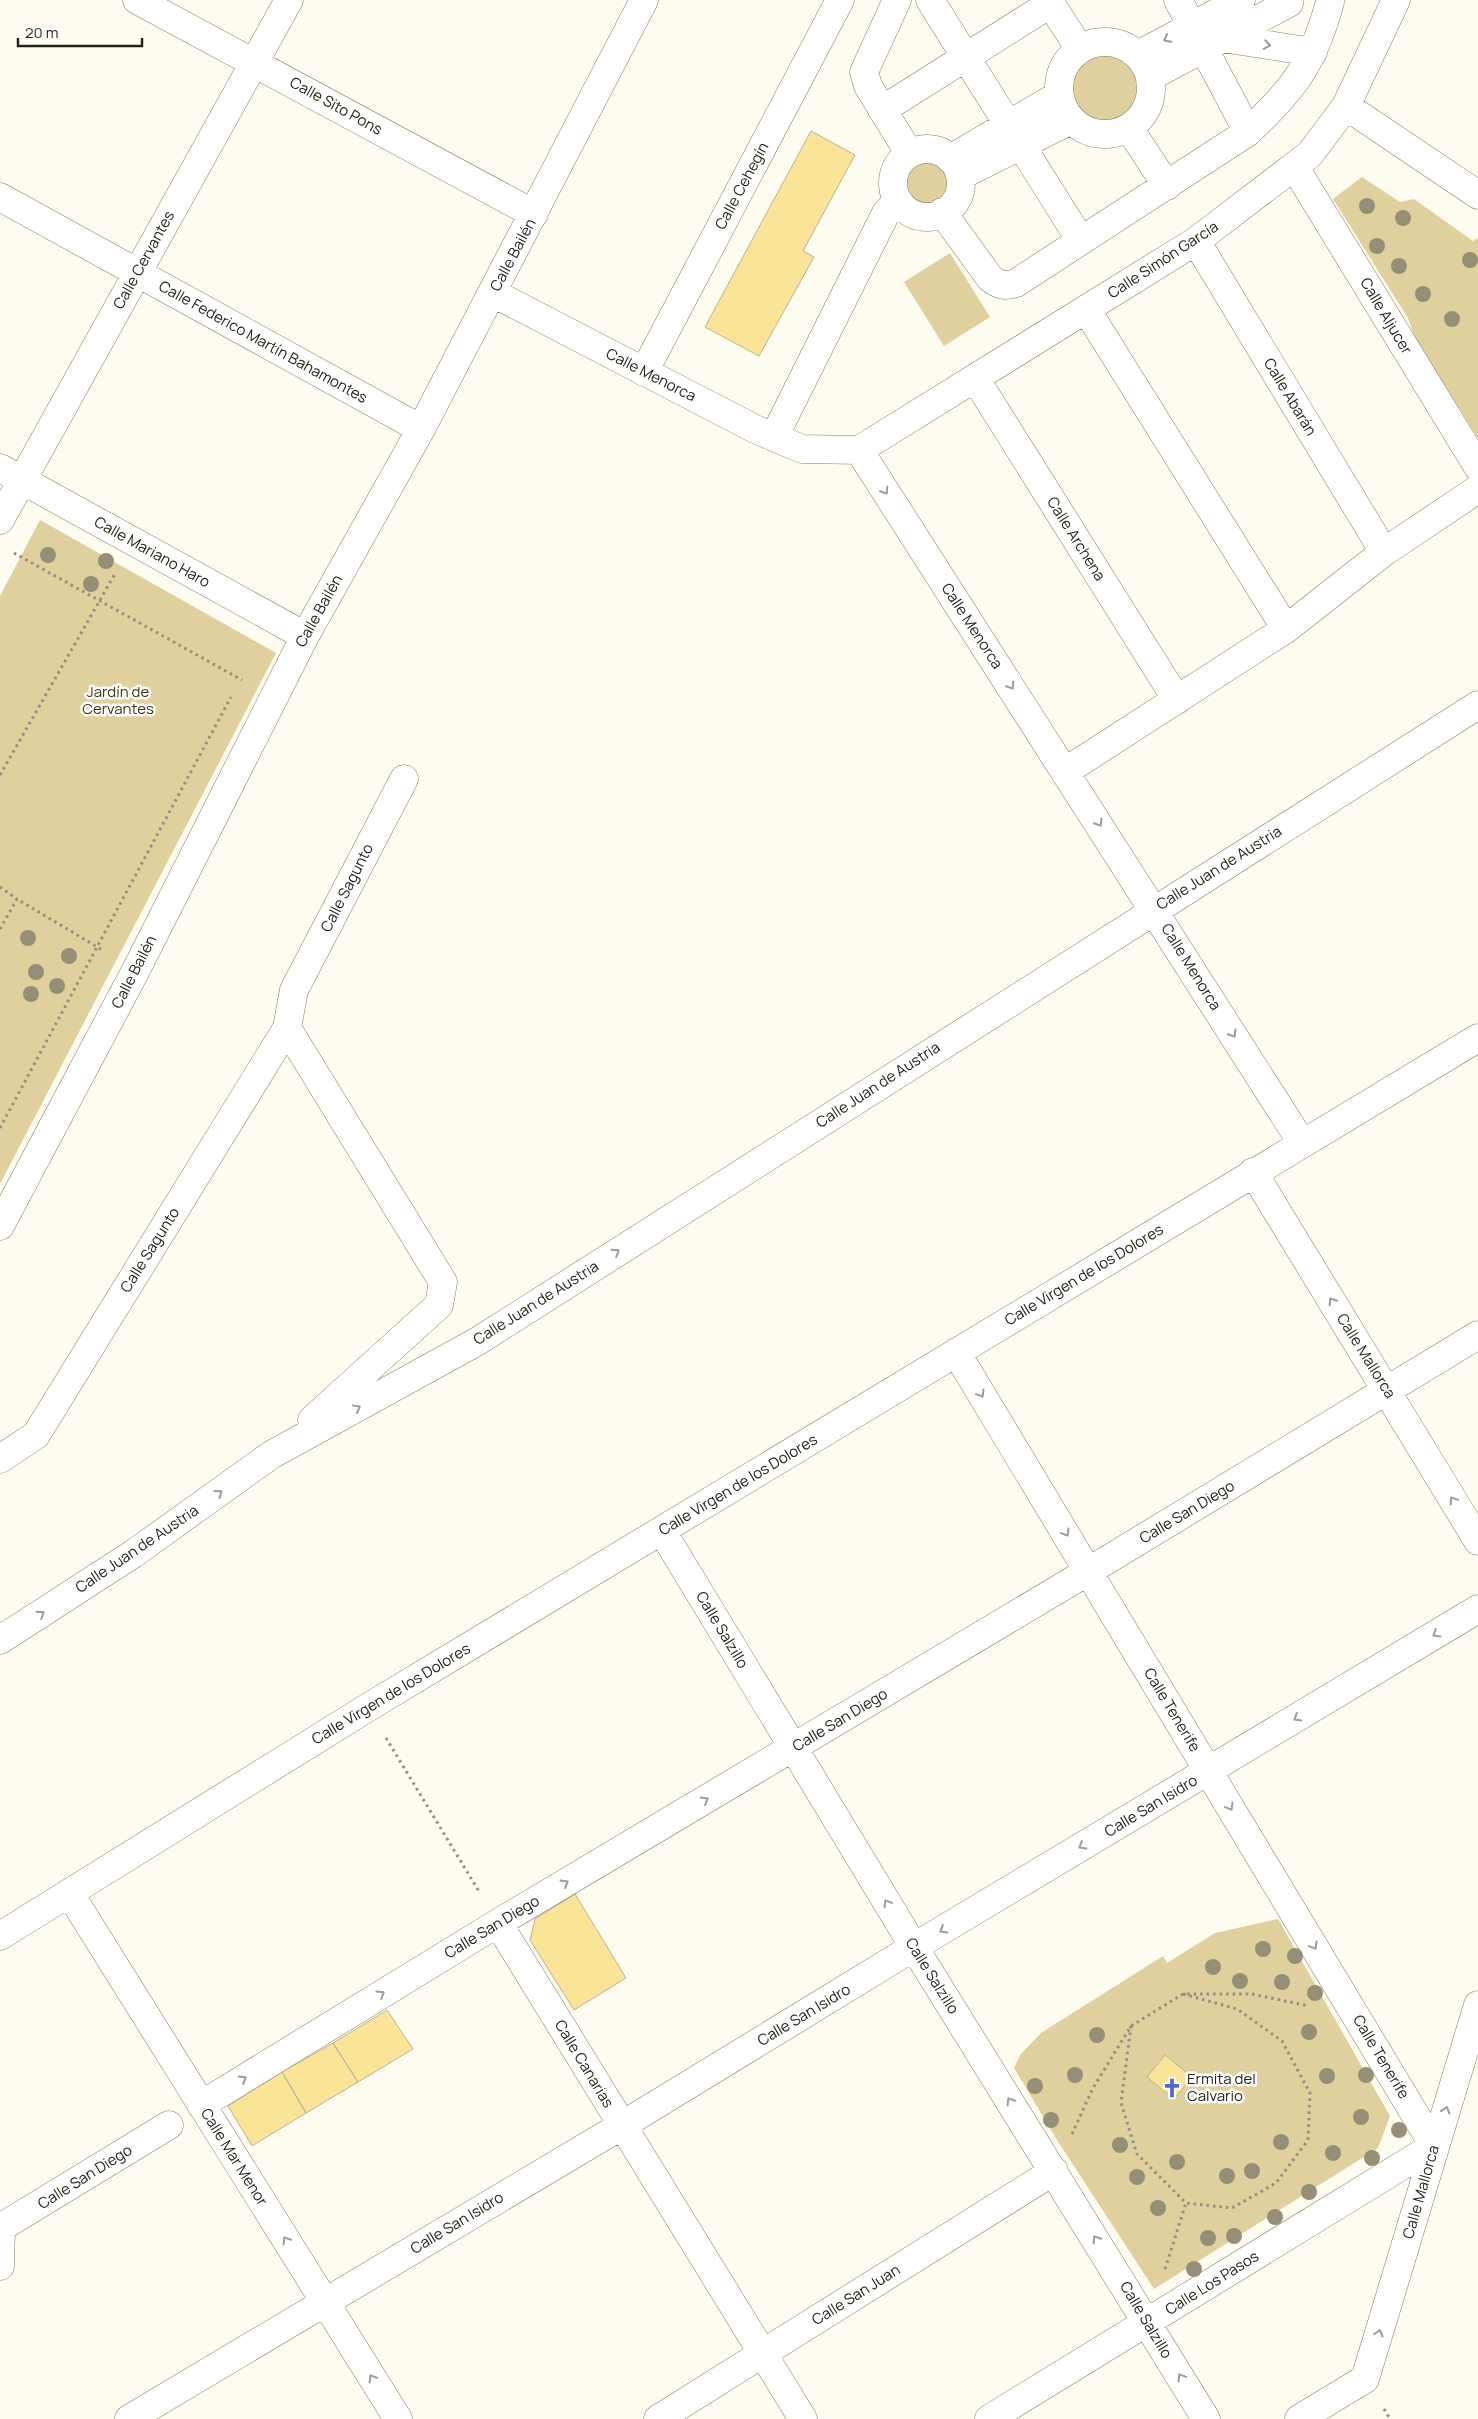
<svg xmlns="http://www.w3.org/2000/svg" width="1478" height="2419" viewBox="0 0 1478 2419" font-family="Manrope,sans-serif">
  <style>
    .green { fill: #e0d09d }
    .building { fill: #fae497; stroke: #bbb398 }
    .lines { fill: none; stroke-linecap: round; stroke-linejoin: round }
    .minor-casing { stroke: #857d64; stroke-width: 29 }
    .path { stroke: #928f84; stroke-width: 3; stroke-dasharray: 2.5 4; stroke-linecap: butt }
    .minor { stroke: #fff; stroke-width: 28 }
    .tree { fill: #968f78 }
    .oneway { stroke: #9d9c97 }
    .labels { text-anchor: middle; stroke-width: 5; stroke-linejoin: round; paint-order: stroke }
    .street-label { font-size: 15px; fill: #262318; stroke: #fff }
    .park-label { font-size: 15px; fill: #403715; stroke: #fff }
    .poi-label { font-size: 15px; fill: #262318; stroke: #fff; text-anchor: start }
  </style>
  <rect width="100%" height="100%" fill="#fefbf0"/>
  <path class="green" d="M1064 88a42 42 0 1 1 84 0a42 42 0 1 1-84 0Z
    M899 183a28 28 0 1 1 56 0a28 28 0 1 1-56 0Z
    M1362,177L1400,202L1414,199L1473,241L1478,238V438L1414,336L1408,318L1333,199Z
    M950,253L990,317L944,346L904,282Z
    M40,520L276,653L0,1184V596Z
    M1278,1919L1390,2116L1378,2148L1154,2289L1057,2140L1014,2068L1021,2054L1041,2033L1163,1956L1167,1963L1215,1933Z"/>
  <path class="building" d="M811,131L855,155L803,251L814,257L759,356L705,327Z
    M575,1894L626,1978L574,2010L530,1940L535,1919Z
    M387,2010L413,2049L358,2082L333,2043Z
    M333,2043L358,2082L306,2113L282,2072Z
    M1165,2055L1192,2077L1174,2099L1147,2077Z
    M282,2072L306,2113L252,2146L228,2106Z"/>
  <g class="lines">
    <defs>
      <path id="minor" d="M137,0L534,214
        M897,0L864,72L868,86L909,153
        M930,0L1081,241
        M1048,0L1080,49
        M1178,0L1248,132
        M1222,38L1313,52
        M1059 88a46 46 0 1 1 92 0a46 46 0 1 1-92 0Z
        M1138,55L1241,0
        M1150,77L1289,3
        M1346,106L1478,195
        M882,110L1050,4
        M1129,128L1167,186
        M893 183a34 34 0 1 1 68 0a34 34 0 1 1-68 0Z
        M950,159L1059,95
        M1294,166L1478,467
        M960,176L1071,120
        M0,197L421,429
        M942,212L990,278C999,285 1004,287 1016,283L1248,132C1294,89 1313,64 1330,2
        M1196,241L1384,552
        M493,293L755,429L802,449L859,450
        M1086,309L1286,629
        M644,372L840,0
        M975,378L1177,700
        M774,437L886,213L898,201
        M859,450L1302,1143
        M859,450L1196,241L1310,154L1346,106L1396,0
        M0,468L305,636
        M0,520L289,0
        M1066,771L1286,629L1384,552L1478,489
        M287,1028L443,1282L439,1305L312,1420
        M1253,1172L1478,1541
        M0,1226L136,970L305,636L421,429L644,0
        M956,1352L1434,2146L989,2419
        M0,1459L36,1435L287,1028L294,990L404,779
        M662,1531L914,1947L1206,2419
        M0,1640L133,1554L271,1455L478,1341L1478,705
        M70,1894L398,2419
        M498,1923L803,2419
        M0,1936L367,1708L1478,1038
        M201,2105L498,1923L1089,1571L1478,1335
        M0,2228L169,2125
        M0,2266L1,2228
        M129,2419L621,2126L914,1947L1478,1609
        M658,2419L1054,2171
        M1299,2419L1365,2379L1478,2005"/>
    </defs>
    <use href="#minor" class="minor-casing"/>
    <path class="path" d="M14,553L242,680
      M0,775L116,572
      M0,887L17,899
      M0,929L17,899L104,951
      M0,1128L231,697
      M386,1738L480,1893
      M1131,2026L1121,2103L1137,2154L1186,2203L1232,2208L1276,2183L1308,2140L1310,2093L1282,2041L1237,2009L1183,1994
      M1072,2134L1093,2088L1131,2026L1183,1994H1252L1309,2006
      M1165,2269L1186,2203
      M1384,2409L1390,2419"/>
    <use href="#minor" class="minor"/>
  </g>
  <g class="tree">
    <circle cx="1367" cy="206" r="8"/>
    <circle cx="1403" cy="218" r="8"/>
    <circle cx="1377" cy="246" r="8"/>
    <circle cx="1470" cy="260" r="8"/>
    <circle cx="1399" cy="266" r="8"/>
    <circle cx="1423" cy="294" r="8"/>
    <circle cx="1452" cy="319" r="8"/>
    <circle cx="48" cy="555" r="8"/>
    <circle cx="106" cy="561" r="8"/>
    <circle cx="91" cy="584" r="8"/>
    <circle cx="28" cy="938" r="8"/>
    <circle cx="69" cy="956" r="8"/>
    <circle cx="36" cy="972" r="8"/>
    <circle cx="57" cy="986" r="8"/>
    <circle cx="31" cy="994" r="8"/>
    <circle cx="1263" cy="1949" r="8"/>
    <circle cx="1295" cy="1956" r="8"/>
    <circle cx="1213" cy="1967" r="8"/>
    <circle cx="1240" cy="1981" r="8"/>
    <circle cx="1282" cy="1982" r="8"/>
    <circle cx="1315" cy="1993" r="8"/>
    <circle cx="1309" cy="2032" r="8"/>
    <circle cx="1097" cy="2035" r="8"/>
    <circle cx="1075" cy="2075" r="8"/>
    <circle cx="1366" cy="2075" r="8"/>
    <circle cx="1327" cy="2076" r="8"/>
    <circle cx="1035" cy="2086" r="8"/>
    <circle cx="1361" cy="2117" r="8"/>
    <circle cx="1051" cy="2120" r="8"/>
    <circle cx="1399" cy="2130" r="8"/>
    <circle cx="1281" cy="2142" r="8"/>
    <circle cx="1120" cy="2145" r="8"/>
    <circle cx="1333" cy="2153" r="8"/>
    <circle cx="1372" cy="2158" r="8"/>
    <circle cx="1177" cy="2162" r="8"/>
    <circle cx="1252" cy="2171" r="8"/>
    <circle cx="1227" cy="2176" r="8"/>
    <circle cx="1137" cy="2177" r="8"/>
    <circle cx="1309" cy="2192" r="8"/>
    <circle cx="1158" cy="2208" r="8"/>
    <circle cx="1275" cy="2217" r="8"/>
    <circle cx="1234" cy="2236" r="8"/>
    <circle cx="1208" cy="2238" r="8"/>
    <circle cx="1194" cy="2269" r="8"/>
  </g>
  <defs><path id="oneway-chevron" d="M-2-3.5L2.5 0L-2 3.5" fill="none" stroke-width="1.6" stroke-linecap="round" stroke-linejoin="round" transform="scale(1.25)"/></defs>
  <g class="oneway">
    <use href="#oneway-chevron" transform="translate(1167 39) rotate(152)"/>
    <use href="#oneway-chevron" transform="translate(1267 45) rotate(9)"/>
    <use href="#oneway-chevron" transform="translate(885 491) rotate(57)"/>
    <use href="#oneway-chevron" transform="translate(1011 686) rotate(57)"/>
    <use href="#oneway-chevron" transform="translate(1099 823) rotate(58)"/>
    <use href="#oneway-chevron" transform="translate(1233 1034) rotate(58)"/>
    <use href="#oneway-chevron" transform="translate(616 1252) rotate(-33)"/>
    <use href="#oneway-chevron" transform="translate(1332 1301) rotate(-122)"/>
    <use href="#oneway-chevron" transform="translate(981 1394) rotate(59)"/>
    <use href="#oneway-chevron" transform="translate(357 1408) rotate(-29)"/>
    <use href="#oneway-chevron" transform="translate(219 1493) rotate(-36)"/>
    <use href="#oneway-chevron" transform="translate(1453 1500) rotate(-121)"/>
    <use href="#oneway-chevron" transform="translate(1066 1533) rotate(59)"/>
    <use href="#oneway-chevron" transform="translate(41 1614) rotate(-33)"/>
    <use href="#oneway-chevron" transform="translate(1436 1634) rotate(149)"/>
    <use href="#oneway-chevron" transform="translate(1297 1718) rotate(149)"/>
    <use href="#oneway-chevron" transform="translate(705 1800) rotate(-31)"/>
    <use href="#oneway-chevron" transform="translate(1230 1807) rotate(59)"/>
    <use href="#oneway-chevron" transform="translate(1082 1846) rotate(149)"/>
    <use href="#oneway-chevron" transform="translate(565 1883) rotate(-31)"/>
    <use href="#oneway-chevron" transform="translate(887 1903) rotate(-121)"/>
    <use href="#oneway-chevron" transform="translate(943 1930) rotate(149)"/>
    <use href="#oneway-chevron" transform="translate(1314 1946) rotate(59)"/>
    <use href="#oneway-chevron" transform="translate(381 1994) rotate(-32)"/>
    <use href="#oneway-chevron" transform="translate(243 2079) rotate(-32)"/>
    <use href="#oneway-chevron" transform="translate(1010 2101) rotate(-122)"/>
    <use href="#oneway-chevron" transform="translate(1446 2110) rotate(-73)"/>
    <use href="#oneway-chevron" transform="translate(1096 2239) rotate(-122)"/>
    <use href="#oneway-chevron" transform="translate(286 2240) rotate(-122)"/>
    <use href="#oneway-chevron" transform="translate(1379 2333) rotate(-74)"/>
    <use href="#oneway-chevron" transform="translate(1181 2377) rotate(-121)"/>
    <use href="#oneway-chevron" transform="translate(372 2378) rotate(-122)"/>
  </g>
  <defs>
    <symbol id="church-bare" viewBox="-9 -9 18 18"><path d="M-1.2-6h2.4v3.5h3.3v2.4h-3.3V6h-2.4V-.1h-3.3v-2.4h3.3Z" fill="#5363d9" stroke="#fff" stroke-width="2.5" paint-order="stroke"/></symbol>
  </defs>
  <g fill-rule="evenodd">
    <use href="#church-bare" x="1158" y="2074" width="28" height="28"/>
  </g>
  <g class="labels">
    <g class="street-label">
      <text transform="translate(336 106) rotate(29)" y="5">Calle Sito Pons</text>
      <text transform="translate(742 186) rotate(-62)" y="5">Calle Cehegín</text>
      <text transform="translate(513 255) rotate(-62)" y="5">Calle Bailén</text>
      <text transform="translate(144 260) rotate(-61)" y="5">Calle Cervantes</text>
      <text transform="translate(1163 260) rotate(-33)" y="5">Calle Simón García</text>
      <text transform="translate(1386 316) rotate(59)" y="5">Calle Aljucer</text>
      <text transform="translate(263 342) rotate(29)" y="5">Calle Federico Martín Bahamontes</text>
      <text transform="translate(651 375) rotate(27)" y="5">Calle Menorca</text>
      <text transform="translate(1290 397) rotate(59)" y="5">Calle Abarán</text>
      <text transform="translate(1076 539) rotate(58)" y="5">Calle Archena</text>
      <text transform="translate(152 552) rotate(29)" y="5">Calle Mariano Haro</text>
      <text transform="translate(319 611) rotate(-61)" y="5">Calle Bailén</text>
      <text transform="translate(972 626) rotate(57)" y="5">Calle Menorca</text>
      <text transform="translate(1219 868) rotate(-32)" y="5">Calle Juan de Austria</text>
      <text transform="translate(347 888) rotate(-63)" y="5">Calle Sagunto</text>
      <text transform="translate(1191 967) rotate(58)" y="5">Calle Menorca</text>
      <text transform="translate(134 972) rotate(-63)" y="5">Calle Bailén</text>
      <text transform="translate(878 1085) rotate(-33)" y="5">Calle Juan de Austria</text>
      <text transform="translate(150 1250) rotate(-58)" y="5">Calle Sagunto</text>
      <text transform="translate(1084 1275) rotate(-31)" y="5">Calle Virgen de los Dolores</text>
      <text transform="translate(536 1303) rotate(-32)" y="5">Calle Juan de Austria</text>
      <text transform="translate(1366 1356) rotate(58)" y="5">Calle Mallorca</text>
      <text transform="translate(738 1485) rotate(-31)" y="5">Calle Virgen de los Dolores</text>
      <text transform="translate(1187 1512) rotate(-31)" y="5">Calle San Diego</text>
      <text transform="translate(137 1549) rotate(-34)" y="5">Calle Juan de Austria</text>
      <text transform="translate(722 1630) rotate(59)" y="5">Calle Salzillo</text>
      <text transform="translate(391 1694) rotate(-31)" y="5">Calle Virgen de los Dolores</text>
      <text transform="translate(1172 1710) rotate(59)" y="5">Calle Tenerife</text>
      <text transform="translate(840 1720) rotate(-31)" y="5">Calle San Diego</text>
      <text transform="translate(1151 1806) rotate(-31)" y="5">Calle San Isidro</text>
      <text transform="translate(492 1927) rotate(-31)" y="5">Calle San Diego</text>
      <text transform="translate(932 1976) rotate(58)" y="5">Calle Salzillo</text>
      <text transform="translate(804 2015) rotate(-31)" y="5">Calle San Isidro</text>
      <text transform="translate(1381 2057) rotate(59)" y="5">Calle Tenerife</text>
      <text transform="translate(584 2064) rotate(59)" y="5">Calle Canarias</text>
      <text transform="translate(234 2157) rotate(58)" y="5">Calle Mar Menor</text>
      <text transform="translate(85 2177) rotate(-32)" y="5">Calle San Diego</text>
      <text transform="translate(1421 2192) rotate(-74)" y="5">Calle Mallorca</text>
      <text transform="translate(457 2223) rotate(-31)" y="5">Calle San Isidro</text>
      <text transform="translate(1212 2283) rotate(-32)" y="5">Calle Los Pasos</text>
      <text transform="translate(856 2295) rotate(-32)" y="5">Calle San Juan</text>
      <text transform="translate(1146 2320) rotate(59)" y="5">Calle Salzillo</text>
    </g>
    <g class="park-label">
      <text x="118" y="697">Jardín de<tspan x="118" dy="17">Cervantes</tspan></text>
    </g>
    <g class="poi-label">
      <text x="1187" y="2084">Ermita del<tspan x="1187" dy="17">Calvario</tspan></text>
    </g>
  </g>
  <path d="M18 38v8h124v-8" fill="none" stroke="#262318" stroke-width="2.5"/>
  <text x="25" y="38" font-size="15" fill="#262318" stroke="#ffffff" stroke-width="4" paint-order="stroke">20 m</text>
</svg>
